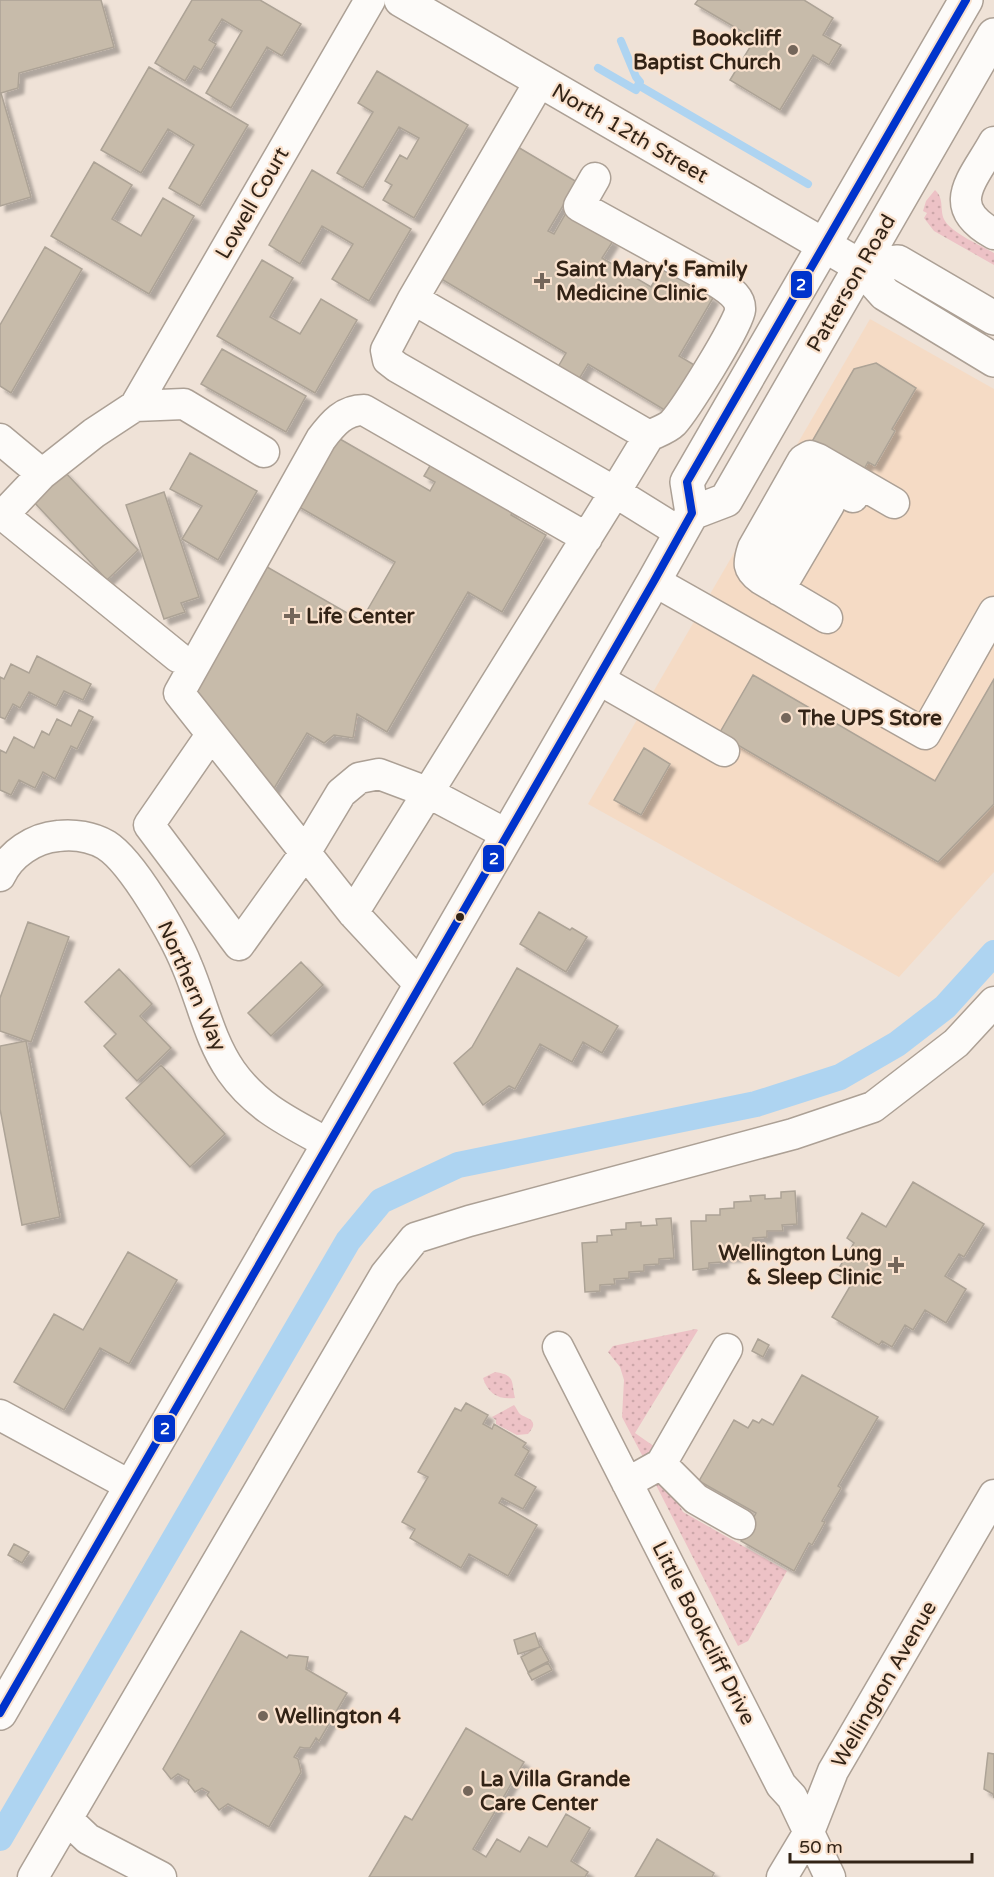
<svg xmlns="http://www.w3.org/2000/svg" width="994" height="1877" viewBox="0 0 994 1877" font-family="'Varela Round',sans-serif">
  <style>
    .built { fill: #f5dbc5 }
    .grass { fill: url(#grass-dots) }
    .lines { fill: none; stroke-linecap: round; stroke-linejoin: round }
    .stream { stroke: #aed4f1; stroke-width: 8 }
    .canal { stroke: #aed4f1; stroke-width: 26 }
    .building { fill: #c7bbaa; stroke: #ada396; stroke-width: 1.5; filter: url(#shadow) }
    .minor-casing { stroke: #aca095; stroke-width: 33 }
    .major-casing { stroke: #aca095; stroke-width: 36 }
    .minor { stroke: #fdfbf9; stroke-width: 30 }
    .major { stroke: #fdfbf9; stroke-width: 33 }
    .bus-1-casing { stroke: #f9e1cd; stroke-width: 12 }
    .bus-1 { stroke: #03c; stroke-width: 8 }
    .poi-dot { fill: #74665a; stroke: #f9e1cd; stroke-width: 2 }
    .bus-dot { fill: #322316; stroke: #f9e1cd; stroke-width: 2 }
    .labels { text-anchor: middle; stroke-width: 4.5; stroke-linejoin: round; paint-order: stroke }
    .poi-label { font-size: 21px; font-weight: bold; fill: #322316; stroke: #f9e1cd; text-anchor: start }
    .street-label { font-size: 21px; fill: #322316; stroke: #f9e1cd }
    .line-badge { stroke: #f9e1cd; stroke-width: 2 }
    .badge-label { font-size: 16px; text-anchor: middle; font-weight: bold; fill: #fff }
  </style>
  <defs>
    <pattern id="grass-dots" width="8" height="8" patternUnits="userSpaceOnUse" patternTransform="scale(1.5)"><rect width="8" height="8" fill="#edc2c6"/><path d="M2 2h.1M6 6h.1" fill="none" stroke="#cca6a9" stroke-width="1.8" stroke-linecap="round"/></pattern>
    <filter id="shadow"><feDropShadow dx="5.5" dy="5.5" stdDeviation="1.5" flood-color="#0004"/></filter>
  </defs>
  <rect width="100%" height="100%" fill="#efe2d7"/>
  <path class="built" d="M870,319L994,389V872L899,977L588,804Z"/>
  <path class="grass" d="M935,190C945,199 939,211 945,221C952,233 982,246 994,253V265L934,231L924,218L927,213L923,211L926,201Z
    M696,1329L698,1330L635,1433L655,1447L654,1451L643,1457L622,1417L624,1380L620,1367L608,1352L613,1346Z
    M495,1372C516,1375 511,1382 515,1398C499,1400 488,1394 483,1378Z
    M514,1405C516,1407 517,1410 519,1413C524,1419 542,1418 528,1434L517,1435L496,1424V1420L492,1417Z
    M661,1482L668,1485L683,1512L787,1571L748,1641L738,1646L655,1483Z"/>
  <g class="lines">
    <path class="stream" d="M621,41L636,77L640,82L638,85L808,184
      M598,68L636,90L638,85"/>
    <path class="canal" d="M0,1838L348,1241L381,1201L458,1165L756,1104L840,1077L897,1044L945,1007L994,953"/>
  </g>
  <path class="building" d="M0,0H101L114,47L19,73L18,88L1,93L31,197L0,206Z
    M192,0H260L301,24L282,56L267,47L231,108L206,93L242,31L222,19L209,40L216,44L201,70L194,66L185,81L155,63Z
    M698,0H804L833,18L823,35L841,45L829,65L813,55L780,110L730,80L755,39L695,4Z
    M149,67L248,125L200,206L169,188L194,145L168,129L141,173L101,150Z
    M377,71L468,125L414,218L383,200L392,185L385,181L400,155L407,159L419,138L399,127L363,188L337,173L373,112L358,103Z
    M511,143L577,182L548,231L554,234L566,213L613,241L602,258L651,287L662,268L713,298L679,356L696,366L668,412L588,364L579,379L558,367L566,353L433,274Z
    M94,162L132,185L112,219L141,236L163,198L194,216L149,294L51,236Z
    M312,170L411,229L369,301L332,279L353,244L322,226L300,264L269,245Z
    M45,247L82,269L11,393L0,386V325Z
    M262,260L293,278L270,317L300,334L321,299L357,320L315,393L217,336Z
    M222,349L306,396L286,432L201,384Z
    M876,363L916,388L892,429L895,431L875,466L868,462L862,473L810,445L854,369Z
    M333,435L430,491L435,482L424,476L434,459L516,507L511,515L546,535L502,612L468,592L387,732L357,714L353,738L334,735L324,743L307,733L272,792L192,685L262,564L361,621L395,562L294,504Z
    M190,453L257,491L218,560L182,539L202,506L170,489Z
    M63,470L138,550L107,580L32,500Z
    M164,492L199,597L181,603L185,612L164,619L126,505Z
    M37,656L91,684L83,700L64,691L56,706L29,692L20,708L13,704L5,719L0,717V677L4,679L11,664L29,673Z
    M753,675L935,781L994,679V804L938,862L719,734Z
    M79,710L93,717L77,749L71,746L55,779L43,772L35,788L19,780L11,795L0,790V750L6,753L14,737L34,748L42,731L49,735L57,719L71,726Z
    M644,748L670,764L641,815L614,800Z
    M539,912L570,930L572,928L587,937L566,972L520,944Z
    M28,922L69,937L31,1042L0,1031V998Z
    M301,962L323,985L271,1036L248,1013Z
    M517,968L618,1026L602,1053L583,1042L572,1062L540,1044L515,1089L509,1086L483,1105L454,1063L472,1047Z
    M119,969L152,1004L140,1016L171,1048L137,1081L104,1046L116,1034L85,1002Z
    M26,1041L60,1217L22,1225L0,1109V1046Z
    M161,1065L225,1134L190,1167L126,1098Z
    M913,1182L984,1224L964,1257L959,1254L945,1276L966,1289L946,1323L925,1310L913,1330L905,1325L892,1347L882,1341L879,1345L832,1317L852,1283L836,1273L854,1243L847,1238L862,1213L886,1227Z
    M795,1191L797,1224L782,1225L783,1231H767V1237L753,1238V1250L737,1251V1256L722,1257L723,1262L709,1263V1268L693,1270L691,1221H706V1215H720V1209L734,1208V1202L751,1201L750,1196L765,1195V1199L781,1198V1192Z
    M671,1218L674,1258L659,1259V1264L644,1265V1271L629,1272V1278L614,1279L615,1284L600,1285V1291L585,1292L582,1243L597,1242V1236L612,1235L611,1230L626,1229V1223L641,1222V1226L657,1225L656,1219Z
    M128,1252L177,1280L129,1364L100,1348L64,1410L14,1382L54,1314L83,1330Z
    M758,1339L769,1345L763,1357L752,1351Z
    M802,1375L878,1417L838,1486L841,1488L822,1521L825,1522L812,1545L809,1543L794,1571L741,1541L756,1513L699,1481L734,1420L748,1428L753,1420L759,1423L762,1419L773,1425Z
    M466,1403L488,1415L483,1424L492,1429L494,1424L526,1443L523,1447L529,1451L515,1475L536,1487L523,1509L502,1498L499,1503L537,1525L508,1576L469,1554L461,1568L410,1538L415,1529L402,1522L428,1477L418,1472L455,1408L461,1411Z
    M14,1544L29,1552L22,1563L8,1555Z
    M241,1631L287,1658L289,1655L308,1657L306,1669L347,1693L319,1741L316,1738L310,1748H304L300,1747L294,1757L298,1759L301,1772L269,1827L228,1804L219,1810L207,1795L209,1792L202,1788L195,1792L188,1783L189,1780L178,1774L171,1779L163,1769Z
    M535,1633L540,1647L518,1654L514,1640Z
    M541,1646L549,1661L528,1672L521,1657Z
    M548,1663L552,1670L532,1680L528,1673Z
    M466,1728L524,1762L473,1849L486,1857L497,1839L520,1852L529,1837L547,1847L566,1814L590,1828L571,1861L588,1872L585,1877H369L405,1816L412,1820Z
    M988,1753L994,1754V1798L993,1794L984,1789Z
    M657,1839L714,1873L712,1877H635Z"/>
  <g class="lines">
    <defs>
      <path id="minor" d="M994,142C973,180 943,206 994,234
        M595,178L579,206L717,282C727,289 741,296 740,310C739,324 685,410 673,423C667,429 657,432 649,436
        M413,299L540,81
        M135,406L370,0
        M0,439L42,474
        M761,579L820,480L853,497
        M654,581L925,734L994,612
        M779,590L829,505
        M827,618L761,579C747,569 748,563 753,548L803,460L810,456L818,459L894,503
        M178,657L3,515L42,474L94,433L135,406L184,404L264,452
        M598,679L724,751
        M211,735L149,825L239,945L305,853L341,793L359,778L379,774L427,792L508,835
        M0,876C10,854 34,838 58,836C74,834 92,837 106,845C133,862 175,936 187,966C202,1001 209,1039 231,1071C257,1108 291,1123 329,1144
        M353,913L615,492L649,436L413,299L386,350L388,360L397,367L615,492L681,533
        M421,986L353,913L179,693L321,439C333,423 344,410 364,410L587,538
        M558,1347L781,1785L792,1797L830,1877
        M0,1415L131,1486
        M661,1464L696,1499L740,1524
        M627,1483L661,1464L727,1349
        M67,1819L88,1839L161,1877
        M33,1877L385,1275L415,1238L469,1221L793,1134L873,1107L956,1043L994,1002
        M782,1877L809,1832L833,1771L994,1495"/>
      <path id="major" d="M401,0L860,266L885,294L994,360
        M860,266L898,262L994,318
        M692,513L726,500L994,35
        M0,1713L654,581L692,513L687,482L966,0"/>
    </defs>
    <use href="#minor" class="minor-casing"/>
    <use href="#major" class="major-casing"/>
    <use href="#minor" class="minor"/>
    <use href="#major" class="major"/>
    <defs>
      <path id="bus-1" d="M0,1713L654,581L692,513L687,482L966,0"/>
    </defs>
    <use href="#bus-1" class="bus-1-casing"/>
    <use href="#bus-1" class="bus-1"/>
  </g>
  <g class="poi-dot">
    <circle cx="793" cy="50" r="6"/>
    <path d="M539 272h6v6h6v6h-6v6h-6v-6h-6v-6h6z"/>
    <path d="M289 607h6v6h6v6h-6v6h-6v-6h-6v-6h6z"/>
    <circle cx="786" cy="718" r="6"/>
    <path d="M893 1256h6v6h6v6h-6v6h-6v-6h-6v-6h6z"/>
    <circle cx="263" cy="1716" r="6"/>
    <circle cx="468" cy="1791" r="6"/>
  </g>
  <circle class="bus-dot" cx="460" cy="917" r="5"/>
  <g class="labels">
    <g class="poi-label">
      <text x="781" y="45" text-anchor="end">Bookcliff<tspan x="781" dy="24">Baptist Church</tspan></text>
      <text x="556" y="276">Saint Mary's Family<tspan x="556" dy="24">Medicine Clinic</tspan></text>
      <text x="306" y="623">Life Center</text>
      <text x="798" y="725">The UPS Store</text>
      <text x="882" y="1260" text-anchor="end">Wellington Lung<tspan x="882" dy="24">&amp; Sleep Clinic</tspan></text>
      <text x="275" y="1723">Wellington 4</text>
      <text x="480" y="1786">La Villa Grande<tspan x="480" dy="24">Care Center</tspan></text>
    </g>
    <g class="street-label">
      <text transform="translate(630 133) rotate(30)" y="7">North 12th Street</text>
      <text transform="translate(252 203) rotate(-60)" y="7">Lowell Court</text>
      <text transform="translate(851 283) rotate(-60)" y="7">Patterson Road</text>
      <text transform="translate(192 986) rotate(66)" y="7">Northern Way</text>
      <text transform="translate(704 1633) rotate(63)" y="7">Little Bookcliff Drive</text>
      <text transform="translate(884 1684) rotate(-60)" y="7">Wellington Avenue</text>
    </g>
  </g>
  <g class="line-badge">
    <rect x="790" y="270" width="23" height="29" rx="6" fill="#03c"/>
    <rect x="482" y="844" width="23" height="29" rx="6" fill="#03c"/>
    <rect x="153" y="1414" width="23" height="29" rx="6" fill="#03c"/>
  </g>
  <g class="badge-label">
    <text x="801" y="290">2</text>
    <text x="494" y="864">2</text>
    <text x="165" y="1434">2</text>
  </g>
  <path d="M790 1853v9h182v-9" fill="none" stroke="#322316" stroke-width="3"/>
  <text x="799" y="1853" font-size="18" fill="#322316" stroke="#f9e1cd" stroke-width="4.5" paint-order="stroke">50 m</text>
</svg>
